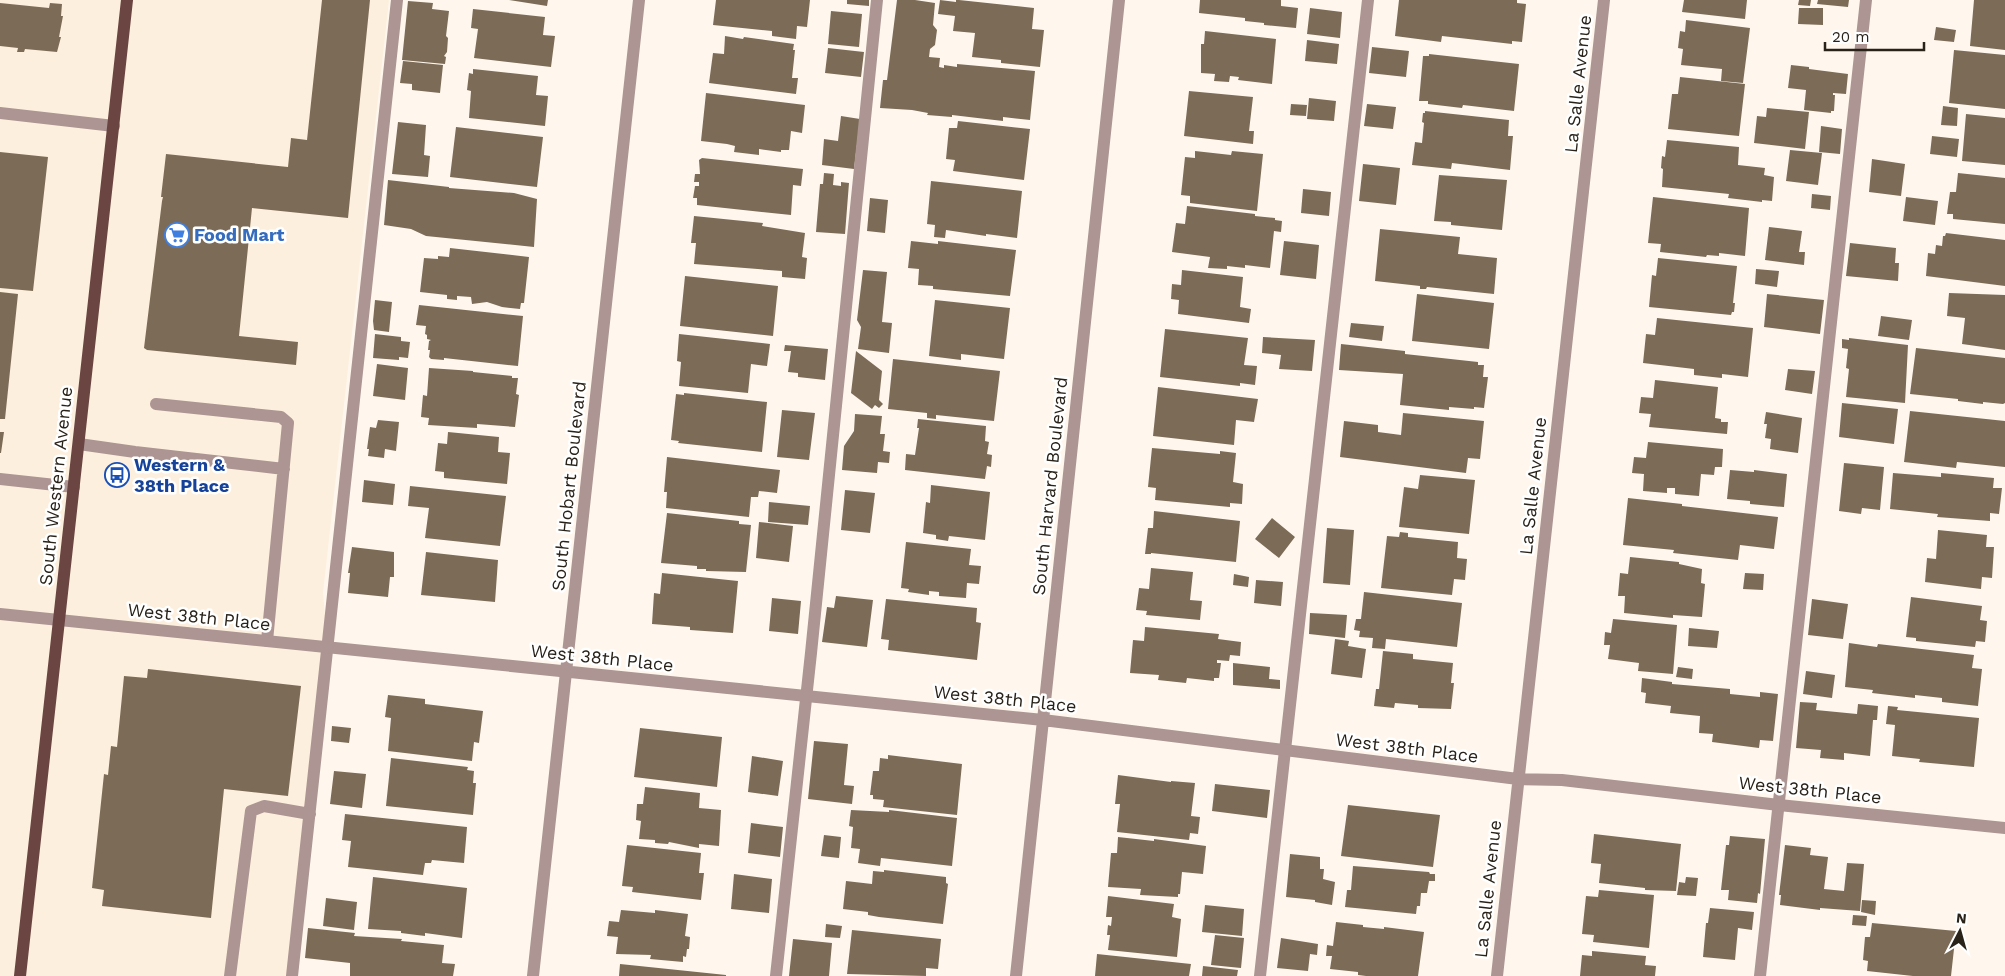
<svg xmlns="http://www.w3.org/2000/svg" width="2005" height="976" viewBox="0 0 2005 976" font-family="'Work Sans',sans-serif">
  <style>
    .built { fill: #fdefdd }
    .building { fill: #7c6c57 }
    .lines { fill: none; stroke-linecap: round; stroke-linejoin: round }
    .service { stroke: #ac9593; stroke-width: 12 }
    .minor { stroke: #ac9593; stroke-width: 12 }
    .primary { stroke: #6a4542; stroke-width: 12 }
    .labels { text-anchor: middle; stroke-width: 5; stroke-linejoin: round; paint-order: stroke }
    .street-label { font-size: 18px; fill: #282219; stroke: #fff }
    .shop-label { font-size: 18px; font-weight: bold; fill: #366cbe; stroke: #fff; text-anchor: start }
    .transit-label { font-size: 18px; font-weight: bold; fill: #164399; stroke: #fff; text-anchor: start }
  </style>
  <rect width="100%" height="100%" fill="#fff7ee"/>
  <path class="built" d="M0,0H389L323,593L328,647L292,976H0Z"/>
  <path class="building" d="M322,0H370L348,218L252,208L239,336L298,342L296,365L147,350L144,348L162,201L163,197H161L166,154L288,167L291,138L307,140Z
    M509,0H548L547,6Z
    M716,0H810L807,27L797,26L796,39L772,36V31L713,25Z
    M847,0H869V6L847,4Z
    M897,0H915L935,3L933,25L937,30L935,45L930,49L929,57L940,58L939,67L944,68V65L957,67V64L1035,71L1030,120L1003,117V121L952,115V117L927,115L928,113L912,110L880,108L883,80H887Z
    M940,0L956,2V0H959L1034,8L1032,29L1044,30L1040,67L1001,63V60L972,57L975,33L953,31L955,16L938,14Z
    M1200,0H1281V6L1298,8L1296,28L1264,25V23L1245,21V18L1199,13Z
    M1399,0H1517V3L1526,4L1522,42L1512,41V44L1442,36L1441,42L1395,36Z
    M1684,0H1747L1745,19L1682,12Z
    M1799,0H1811L1810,6L1798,5Z
    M1818,0H1849L1848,7L1817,4Z
    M1974,0H2005V50L1970,46Z
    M408,1L433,3L432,9L449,11L446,36L448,38L447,52L444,56L446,57L445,64L402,60Z
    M0,3L49,8L50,3L62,4L61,16H63L59,37H61L57,52L25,49L24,52H17L18,48L0,46Z
    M1310,8L1342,12L1340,38L1307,34Z
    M1799,8H1823V25L1798,24Z
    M473,9L545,17L543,35L555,36L551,67L474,58L478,29L471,28Z
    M831,11L862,14L859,47L828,44Z
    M1686,20L1750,28L1743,83L1721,81L1722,69L1681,65L1683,49L1678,48L1680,31L1685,32Z
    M1936,27L1956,30L1954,42L1934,40Z
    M1205,31L1276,39L1272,84L1238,80L1239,77L1230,76L1229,82L1214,81L1215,74L1201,73V44H1204Z
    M725,36L743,39L744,37L794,44L793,50H795L792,78H798L796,94L709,83L713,53L724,54Z
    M1307,40L1339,44L1337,64L1305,61Z
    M1372,47L1409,51L1406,77L1369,73Z
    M828,48L864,52L861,77L825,73Z
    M1954,50L2005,55V109L1949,103Z
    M1429,54L1519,64L1514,111L1463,105L1462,108L1428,104V101H1419L1423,56H1429Z
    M403,61L443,65L440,93L412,90V84L400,83Z
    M1791,65L1809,67V69L1848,74L1846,94L1833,93V95H1835L1834,111H1831V113L1804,110L1806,90L1788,88Z
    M473,69L538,76L536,95L548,96L545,126L469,118L471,91L467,90L469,73L473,74Z
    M1680,77L1745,84L1739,136L1668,129L1672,94H1678Z
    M1189,91L1253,97L1249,131H1254L1253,144L1184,136Z
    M706,93L805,105L802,133L791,131L789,150H781V152L759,149V155L734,152L735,146L727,144L701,141Z
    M1309,98L1336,101L1334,121L1307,119Z
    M1291,104L1307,105L1306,116L1290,115Z
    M1367,104L1396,107L1393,129L1364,126Z
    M1943,106L1958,108L1957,126L1941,125Z
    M1767,108L1809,112L1805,149L1754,143L1757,116L1766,117Z
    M1425,111L1509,120L1508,136H1513L1510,170L1452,163L1451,169L1412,165L1415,142L1422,143L1424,123L1422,122L1423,113H1425Z
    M1966,114L2005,118V165L1962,161Z
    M841,116L860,119L854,169L822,165L824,139L838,141Z
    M958,121L1030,129L1024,180L953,171L955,160L946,159L949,128H957Z
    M398,122L426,125L424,155L430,156L428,177L392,174Z
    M1821,126L1842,129L1840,154L1819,152Z
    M456,127L543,137L537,187L450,177Z
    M1932,136L1959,139L1957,157L1930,154Z
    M1667,140L1739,147L1738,165L1765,168L1764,175L1774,177L1772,201L1762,200V202L1728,198L1729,194L1662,187L1663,169L1661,168L1662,156L1665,157Z
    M1790,150L1822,153L1818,185L1786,181Z
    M1195,151L1231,155L1232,151L1263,154L1257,211L1190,203V196L1181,195L1185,157L1195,158Z
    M0,152L48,157L33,291L0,288Z
    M702,158L803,169L801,186L793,185L791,215L697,205V198H693L695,186H699V182H694L695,174H700L699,160Z
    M1872,159L1905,164L1901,196L1869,192Z
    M1363,164L1400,168L1396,205L1359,201Z
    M824,173L834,174L833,185L841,186V182L849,183L845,234L816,232L820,184H823Z
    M1958,173L2005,178V224L1953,219V214H1947L1950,192H1956Z
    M1439,175L1507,180L1502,230L1451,225V222L1434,221Z
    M388,180L449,187V188L514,193L537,199L534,247L426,236L411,229L384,225Z
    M931,181L1022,191L1017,238L986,234V236L946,230L945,238L934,237L935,225L927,224Z
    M1303,189L1331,192L1329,216L1301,213Z
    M1812,194L1831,196L1830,210L1811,208Z
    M1653,197L1749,208L1745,256L1719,253V256L1707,255L1706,257L1660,252L1661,244L1648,243Z
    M1906,197L1938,201L1935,225L1903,221Z
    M870,198L888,200L885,233L867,231Z
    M1187,206L1255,214V216L1275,218V220L1282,221L1281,232L1274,231L1270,268L1245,265V268L1227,266V269L1208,268L1210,257L1172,252L1176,223L1185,224Z
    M694,216L763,223L762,226L805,233L802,257L807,258L805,279L782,277V271L694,264L696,243H691Z
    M1769,227L1802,231L1799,252H1805L1804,265L1765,260Z
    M1380,229L1460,237L1458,254L1497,258L1494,294L1427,287L1426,289H1420V286L1375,281Z
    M1946,233L2005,240V286L1926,276L1928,253L1935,254L1936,245L1942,246L1943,236H1945Z
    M911,241L938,244V241L1016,250L1010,296L933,289V286L918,285L919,269L908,268Z
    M1284,241L1319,245L1316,279L1280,275Z
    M1850,243L1896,248L1895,263H1899L1898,281L1846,276Z
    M450,248L529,257L524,303H521L520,309L502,307L487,302L472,304L471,297L457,296V300L447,299V295L420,292L424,258L438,259V256L449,257Z
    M1658,258L1737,266L1733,303H1735L1734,312H1732L1731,315L1649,307L1652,275L1656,276Z
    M1756,269L1779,271L1777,287L1755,284Z
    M863,270L887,272L882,322L892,323L889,353L858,349L861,327L857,320Z
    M1182,270L1243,277L1240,307L1251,309L1249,323L1178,314L1179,300L1171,299L1172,284L1181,285Z
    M685,276L778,286L773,336L680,326Z
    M0,292L18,294L5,419H0Z
    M1949,293L2005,295V350L1962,344L1965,318L1947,316Z
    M1417,294L1494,303L1489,349L1412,341Z
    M1767,294L1824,300L1820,334L1764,327Z
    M375,300L392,302L389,332L374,330L373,321Z
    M935,300L1010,308L1004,359L961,354V360L929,356Z
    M419,305L523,316L518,366L444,358V360L431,359L429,357L430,350H428L429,341L431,340L427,339V335L425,334L426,326L416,325Z
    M1881,316L1912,320L1909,340L1878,336Z
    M1657,318L1753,328L1748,377L1722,374V378L1694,375V369L1643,363L1646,334L1655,335Z
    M1351,323L1384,326L1382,341L1349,337Z
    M1165,329L1248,338L1244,365L1257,366L1255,385L1240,383V386L1160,377Z
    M375,334L401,337V341L410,342L408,358L399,357V360L373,358Z
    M679,334L770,344L767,366L751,364L748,393L679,386L681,362L677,361Z
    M1263,337L1315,340L1312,371L1279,369L1281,355L1262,353Z
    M1849,338L1908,345L1905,403L1846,397L1849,369L1846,368L1848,349L1842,348V339L1849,340Z
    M1341,344L1405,351V354L1478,362V365H1484L1483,377H1488L1484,408L1474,407V409L1449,407V410L1400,405L1403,374L1339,370Z
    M785,345L828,349L825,380L798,377V373L788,372L791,351H784Z
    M1916,348L2005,358V403L2003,404L1983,402V404L1958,401V399L1910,394Z
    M856,351L882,371L879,400L883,404L879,408L875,405L872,409L851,393Z
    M893,359L1000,371L994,421L936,415V419L927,418V413L888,409Z
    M377,364L408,368L405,400L373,396Z
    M429,368L473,371V372L512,376V378H518L516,394L519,395L515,427L477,424V428L428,425L429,418L421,417L423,395L427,396Z
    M1788,369L1815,371L1812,394L1785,390Z
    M1655,380L1718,387L1715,418L1721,419V422H1728L1727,434L1649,427L1651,414L1639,413L1641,397L1653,398Z
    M1158,387L1258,399L1254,422L1236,420L1234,445L1153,436Z
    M684,393L767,402L762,452L678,443L679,441L671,440L676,394L684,395Z
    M1842,403L1898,409L1894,444L1839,437Z
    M782,410L815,413L809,460L777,457Z
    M1910,411L2005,421V467L1957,462L1956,468L1904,462Z
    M1766,412L1802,418L1798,453L1770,449L1771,439L1765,438L1767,424H1764Z
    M1403,413L1484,421L1480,459L1468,458L1466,473L1340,457L1344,421L1378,425V432L1401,435Z
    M855,414L882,416L880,434H885L883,451L890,452L889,463L878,462L877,473L842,470L844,446L854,431Z
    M918,419L986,426L985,441L989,442L987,454L992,455L991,467L987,466L985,479L905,470L906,454L915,455L919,428H917Z
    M378,420L399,422L396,451L385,449L384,458L368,456L369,449H367L370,427L376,428Z
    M0,432H4L1,453H0Z
    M448,432L499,437L498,452L510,453L507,484L444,478V472L435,471L438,443L447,444Z
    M1648,442L1723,449L1722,467H1715L1714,475L1701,474L1699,496L1675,494V488H1667V493L1643,491L1644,474L1632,473L1634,457L1646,458Z
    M1152,448L1220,454V451L1236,453L1233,482L1243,484L1242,504L1230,503V507L1155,500L1156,488L1148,487Z
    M667,457L780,470L777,493L759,491L758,497H751L749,517L666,508L667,492H664Z
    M1844,463L1884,467L1880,510L1862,508L1861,514L1839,511Z
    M1730,470L1754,472V470L1787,474L1784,507L1750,504V501L1727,499Z
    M1893,473L1941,477V473L1994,478L1993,488H2002L1999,514L1990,513V521L1937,517L1938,514L1890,509Z
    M1420,475L1475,480L1469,534L1399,527L1404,487L1418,489Z
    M364,480L395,484L393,505L362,502Z
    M931,485L990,492L985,540L949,536L948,541L936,539V535L923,533L926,502L930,503Z
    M410,486L506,496L500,546L425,538L429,508L408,506Z
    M845,490L875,493L870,533L841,530Z
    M1628,498L1682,504V506L1778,517L1774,549L1740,545L1738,560L1673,553L1674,550L1623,545Z
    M769,502L810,506L808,525L768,522Z
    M1154,511L1240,521L1236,562L1151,553V554H1145L1148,528H1153Z
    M667,513L739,521V524L751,525L746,572L706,571V569H697V566L661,563Z
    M1272,518L1295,537L1279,558L1255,539Z
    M759,522L793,526L789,562L756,558Z
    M1327,528L1354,530L1350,585L1323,583Z
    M1938,530L1987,535L1986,547H1994L1992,578L1982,577L1981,589L1925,582L1927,558L1936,559Z
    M1400,532L1408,533V537L1458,542L1457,558L1467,559L1465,580L1454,579L1452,595L1381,588L1387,536L1399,537Z
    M906,542L971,549L969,565L981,566L979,584L967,583L966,598L939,596V592L929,591V595L908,592L909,589L901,588Z
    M352,547L394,552V577H390L388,597L348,593L350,573H348Z
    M426,552L498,560L495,602L421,595Z
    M1630,557L1679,562V564L1702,569L1701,583L1705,584L1702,617L1673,615V618L1624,613L1625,596H1618L1620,573L1628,574Z
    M1151,568L1193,572L1190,600L1202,601L1200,620L1146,615L1147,611L1136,610L1139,588L1149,589Z
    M662,573L738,581L733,633L690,630V627L652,624L654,593L660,594Z
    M1745,573L1764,574L1763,590L1743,589Z
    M1234,574L1249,577L1248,587L1233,585Z
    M1256,580L1283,582L1281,606L1254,603Z
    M1364,592L1462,603L1457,647L1386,639L1385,649L1372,648L1373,638L1359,637L1360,631L1354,630L1356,619H1361Z
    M836,596L873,600L867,647L822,642L827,607L834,608Z
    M1911,597L1982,606L1980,620L1987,621L1985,642L1976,641L1975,647L1916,641V638L1906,637Z
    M772,598L801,601L798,634L769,631Z
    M886,599L977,608L976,622L981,623L977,660L888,650L889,640L881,639Z
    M1812,599L1848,604L1843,639L1808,635Z
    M1310,613L1347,615L1345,638L1309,634Z
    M1613,619L1677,625L1673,674L1638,671L1639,663L1608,659L1610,645H1604L1605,632L1611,633Z
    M1145,627L1219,634L1218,639L1241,642L1240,656L1230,655L1229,661L1217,660V663H1221L1219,678H1214V681L1187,678L1186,683L1158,680L1159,675L1130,673L1133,640L1144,641Z
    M1689,628L1719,631L1717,648L1688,646Z
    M1335,639L1349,641L1348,646L1366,649L1362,678L1331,674Z
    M1849,643L1877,647L1878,644L1974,655L1972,668L1982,669L1978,706L1942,702V698L1915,695V698L1872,693L1873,690L1845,687Z
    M1383,651L1413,654V659L1453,663L1451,683H1454L1451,709L1418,708V705L1395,703L1394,708L1374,706L1376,689H1379Z
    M1233,663L1270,667L1269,679L1280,680V689L1233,685Z
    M1678,667L1693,669L1692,679L1676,677Z
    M148,669L301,686L288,796L224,789L211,918L102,906L104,890L92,888L104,774L108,775L111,746L117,747L124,676L147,678Z
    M1806,671L1835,675L1832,698L1803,694Z
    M1642,678L1672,682V684L1730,689V694L1760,697V692L1778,694L1773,741L1760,740L1759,748L1712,742L1713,734L1699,733L1700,716L1670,713L1671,706L1645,703L1646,693L1641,692Z
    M388,695L425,699V704L483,711L479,743L474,742L472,761L388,751L391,718L385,717Z
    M1800,702L1817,703L1816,710L1857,714L1858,704L1878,706L1877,720H1873L1870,756L1844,753V760L1820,758L1821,750L1796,748Z
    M1888,706L1898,707L1897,710L1979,718L1974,767L1919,762L1920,759L1892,756L1895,725L1886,724Z
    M332,726L351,728L349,743L331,741Z
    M640,728L722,737L717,787L634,777Z
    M814,741L848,744L844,785L854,786L852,804L808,799Z
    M888,755L962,764L957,815L883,807L884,800L873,799V795H870L873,771H879L880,758L888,759Z
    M752,756L783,761L778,796L748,792Z
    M391,758L468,767L467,770L474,771L473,783H476L473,815L386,806Z
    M334,771L366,774L362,808L330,804Z
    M1118,775L1171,782V781L1195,783L1191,816L1200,817L1198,834L1190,833L1189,840L1117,832L1120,804H1115Z
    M1215,784L1270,790L1267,818L1212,811Z
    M645,787L700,793L699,808L721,810L719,846L699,844V848L669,842L668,844L655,843V840L639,839L641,821L636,820L637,804H643Z
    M1348,805L1440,815L1433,867L1341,856Z
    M851,810L889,812V810L957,818L952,866L881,858L880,866L858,863L860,849L851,848L853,827L849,826Z
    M345,814L467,827L464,863L432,860L431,863H425L423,875L348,867L351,841L342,840Z
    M751,823L783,827L780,857L748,853Z
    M1594,834L1681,844L1676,891L1645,890V888L1599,883L1601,864L1591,863Z
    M824,835L841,837L839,858L821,856Z
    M1730,836L1765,839L1760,894L1758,893L1757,903L1728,900L1729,890H1721L1726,845H1729Z
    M1118,837L1154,841V839L1206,846L1203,874L1182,872L1180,894H1178V897L1140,895L1141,889L1108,887L1111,853H1117Z
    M627,845L701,853L699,873H704L701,900L632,892L633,887L622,886Z
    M1785,845L1811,848L1810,855L1828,857L1824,889L1844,891L1847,863L1864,864L1860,911L1820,908V910L1780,905L1781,895H1779Z
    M1290,854L1320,857V869H1324L1323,879L1335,882L1332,905L1315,902V900L1286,897Z
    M1353,866L1429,872L1430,874H1435V881H1429L1427,893H1421L1420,906H1417L1416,914L1345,907L1347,890H1351Z
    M884,870L946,877V883L948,884L943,924L879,917L868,915V912L843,909L846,881L872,884L873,871L884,872Z
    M734,874L772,879L769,913L731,909Z
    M373,877L467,888L462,938L425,933V936L401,933V931L368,929Z
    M1686,877L1698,878L1696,896L1677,895L1679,882L1685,883Z
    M1599,890L1654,895L1649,948L1593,942L1594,935L1582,934L1586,896L1598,897Z
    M1108,896L1174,904L1172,917L1181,919L1177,957L1108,950L1110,935H1107L1108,925L1111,926L1112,917H1106Z
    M326,898L357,902L354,930L323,926Z
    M1862,900L1876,901L1875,915L1861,912Z
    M1205,905L1244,909L1242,936L1202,932Z
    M1710,908L1754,912L1752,930L1738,928L1735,960L1703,957L1706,923H1708Z
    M621,910L655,913V910L688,914L685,936L690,937L689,949H687L686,957L683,956V962L650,959L651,955L616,954L618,937L607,936L609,921L619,922Z
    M1853,915L1867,916L1866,926L1852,925Z
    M1336,922L1363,925V927L1384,929V927L1424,932L1418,976H1366L1358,975V972L1330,969L1332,956H1326L1327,945L1333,946Z
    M1872,923L1956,931L1951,976H1913L1867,971L1868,961L1863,960L1865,937H1870Z
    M826,924L842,926L840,938L825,937Z
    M308,928L355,933L354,936L402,939L401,941L444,945L442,963L455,964L453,976H350V963L305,958Z
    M852,930L941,939L938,969L926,968V976L847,974Z
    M1215,935L1244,938L1241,968L1211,965Z
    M1281,938L1318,944L1317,955L1310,954L1308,971L1277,968Z
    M793,939L832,943L829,976H789Z
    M1592,951L1646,956L1645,965L1656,966L1655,976H1580L1582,955L1592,956Z
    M1097,954L1191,964L1189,976H1095Z
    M620,964L726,975V976H619Z
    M1203,966L1238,970L1237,976H1202Z"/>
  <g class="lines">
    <path class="service" d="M156,404L281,417L288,423L267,641
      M79,444L135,452L284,469
      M0,479L74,487
      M230,976L251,811L264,806L310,814
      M292,976L397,0
      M776,976L811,653L877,0
      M1260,976L1368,0
      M1760,976L1866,0"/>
    <path class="minor" d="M0,113L114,126
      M0,614L1043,720L1518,779L1562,780L1779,805L2005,828
      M533,976L639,0
      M1016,976L1119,0
      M1497,976L1604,0"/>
    <path class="primary" d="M20,976L127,0"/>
  </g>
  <defs>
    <symbol id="supermarket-ring" viewBox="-11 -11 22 22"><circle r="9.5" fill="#fff" stroke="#3f7fe0" stroke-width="1.5"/><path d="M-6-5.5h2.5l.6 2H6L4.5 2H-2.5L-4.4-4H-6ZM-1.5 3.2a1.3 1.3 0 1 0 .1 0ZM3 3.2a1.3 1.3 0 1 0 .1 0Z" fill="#3f7fe0"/></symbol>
    <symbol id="bus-ring" viewBox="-11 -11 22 22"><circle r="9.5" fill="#fff" stroke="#1a4fb4" stroke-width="1.5"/><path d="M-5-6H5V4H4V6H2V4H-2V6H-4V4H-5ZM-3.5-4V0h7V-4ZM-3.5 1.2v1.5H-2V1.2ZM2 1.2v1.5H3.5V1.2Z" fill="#1a4fb4"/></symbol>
  </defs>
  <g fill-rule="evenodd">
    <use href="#supermarket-ring" x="163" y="221" width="28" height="28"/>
    <use href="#bus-ring" x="103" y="461" width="28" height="28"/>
  </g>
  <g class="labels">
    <g class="street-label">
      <text transform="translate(1578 84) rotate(-84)" y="6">La Salle Avenue</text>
      <text transform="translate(56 486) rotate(-84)" y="6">South Western Avenue</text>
      <text transform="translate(569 486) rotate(-84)" y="6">South Hobart Boulevard</text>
      <text transform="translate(1050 486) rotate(-84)" y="6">South Harvard Boulevard</text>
      <text transform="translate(1533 486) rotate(-84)" y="6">La Salle Avenue</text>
      <text transform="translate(199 617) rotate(6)" y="6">West 38th Place</text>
      <text transform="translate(602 658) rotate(6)" y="6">West 38th Place</text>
      <text transform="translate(1005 699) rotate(6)" y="6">West 38th Place</text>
      <text transform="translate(1407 748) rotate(7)" y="6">West 38th Place</text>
      <text transform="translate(1810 790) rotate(6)" y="6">West 38th Place</text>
      <text transform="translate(1488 889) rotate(-84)" y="6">La Salle Avenue</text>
    </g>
    <g class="shop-label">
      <text x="194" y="241">Food Mart</text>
    </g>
    <g class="transit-label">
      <text x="134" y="471">Western &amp;<tspan x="134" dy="21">38th Place</tspan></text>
    </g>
  </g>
  <g transform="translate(1960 931) rotate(6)" stroke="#ffffff" stroke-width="4" paint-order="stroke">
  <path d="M0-4L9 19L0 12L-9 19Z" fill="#282219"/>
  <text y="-8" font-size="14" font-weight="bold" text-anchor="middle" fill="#282219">N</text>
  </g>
  <path d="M1825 42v8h99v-8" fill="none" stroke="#282219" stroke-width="2.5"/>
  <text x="1832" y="42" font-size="15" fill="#282219" stroke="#ffffff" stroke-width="4" paint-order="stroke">20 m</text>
</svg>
